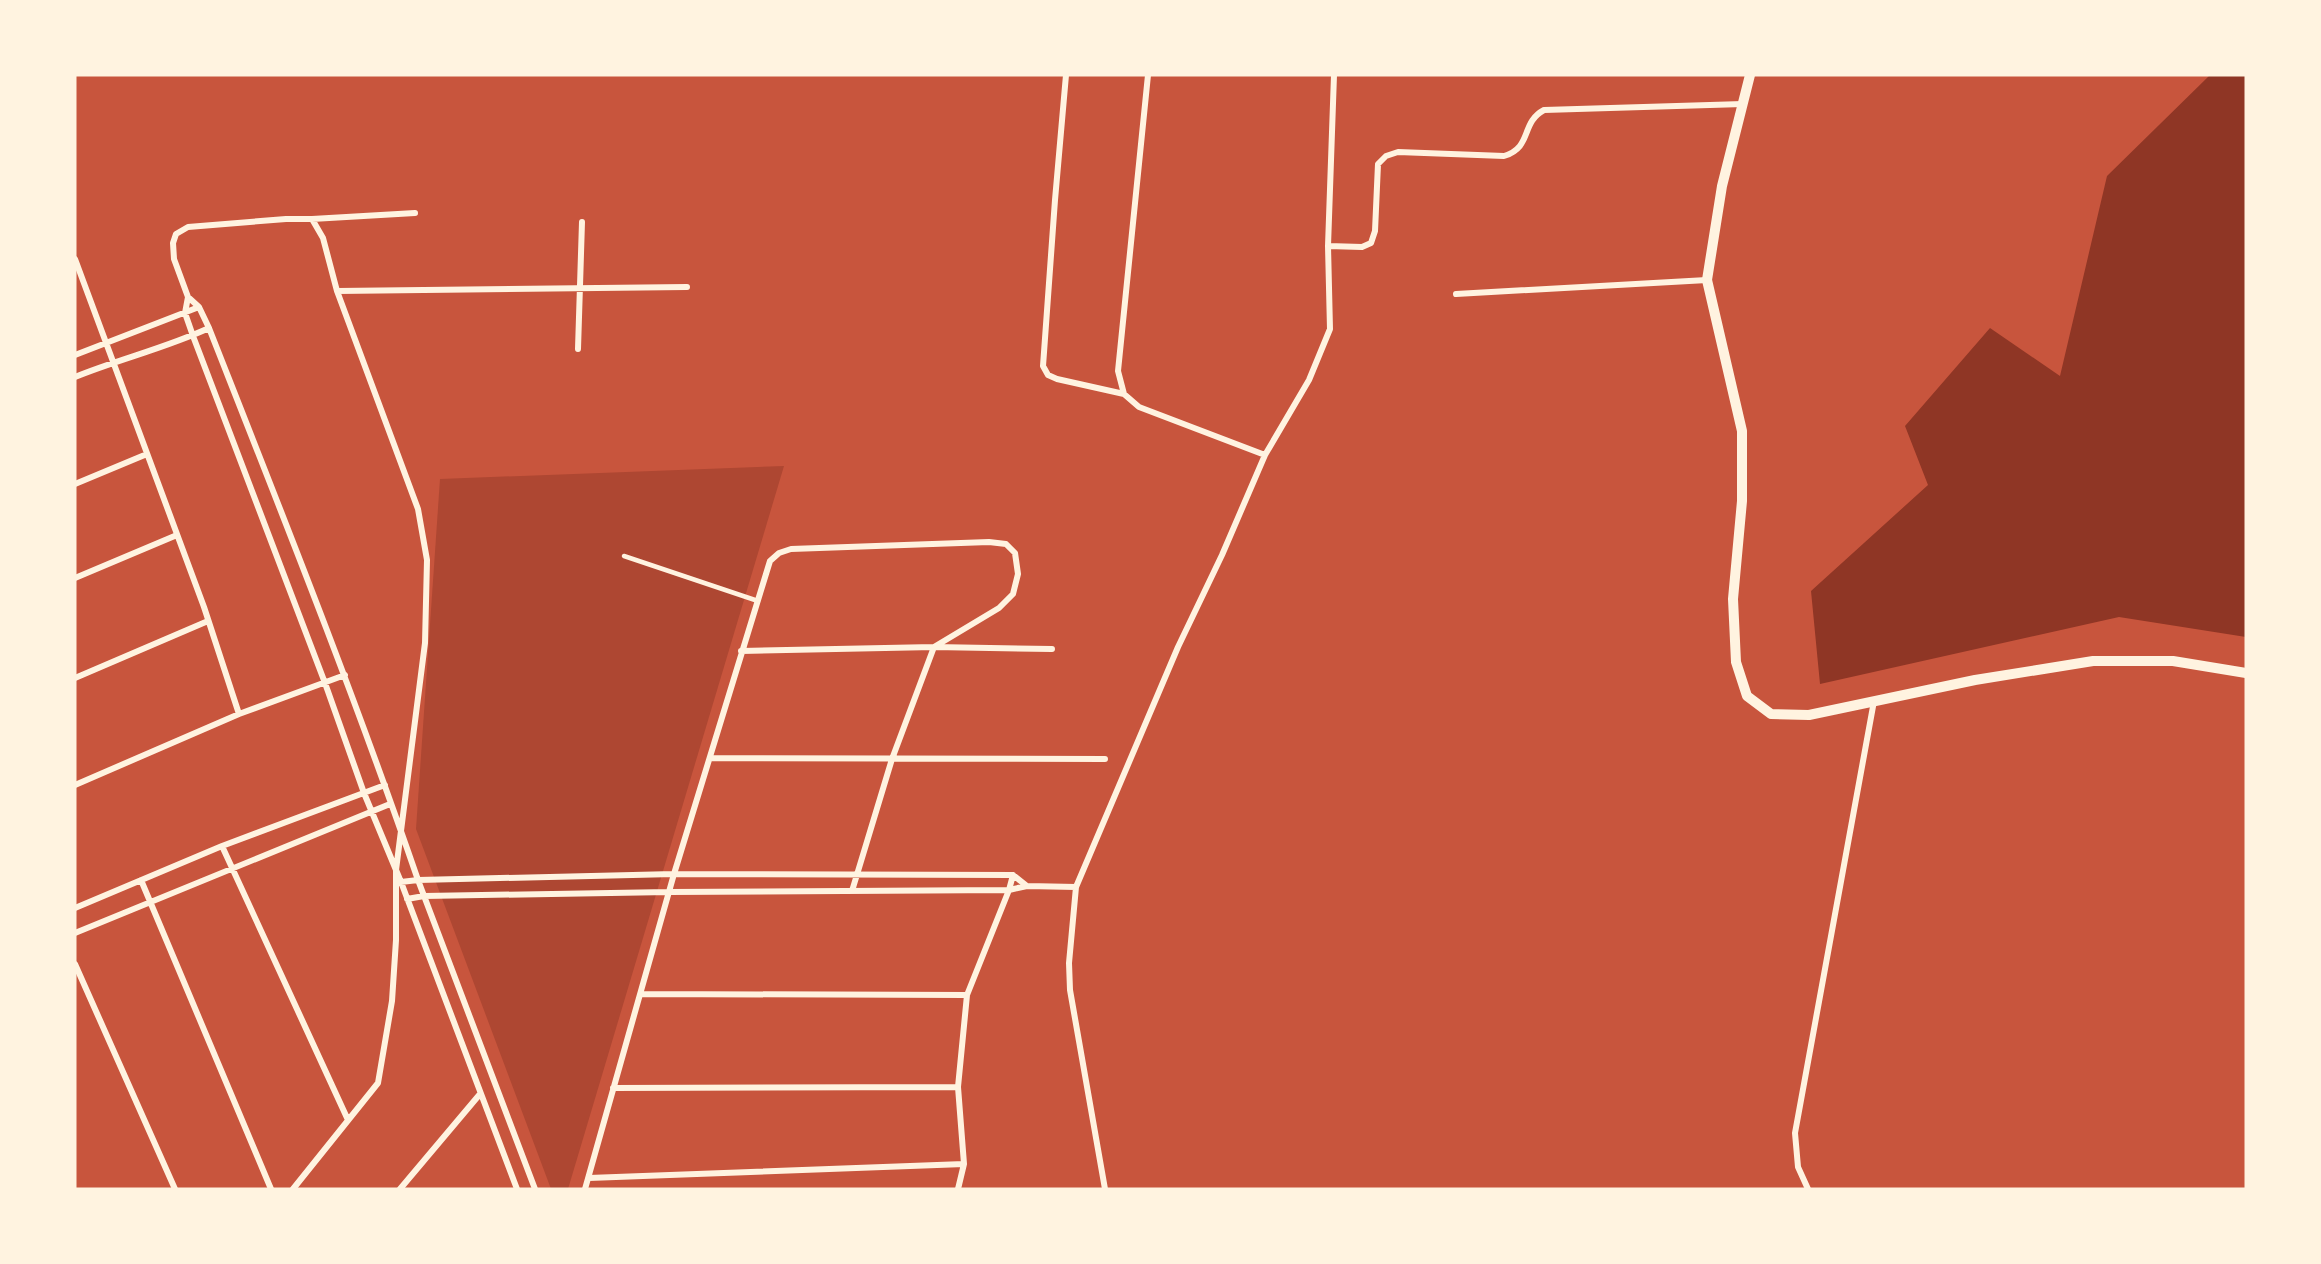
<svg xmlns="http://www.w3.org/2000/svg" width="2321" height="1264" viewBox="0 0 2321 1264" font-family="Figtree,sans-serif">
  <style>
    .green { fill: #ae4732 }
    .water { fill: #8f3625 }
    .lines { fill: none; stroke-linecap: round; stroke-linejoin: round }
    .service { stroke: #fff3e0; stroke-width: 4.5 }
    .minor { stroke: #fff3e0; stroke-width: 6 }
    .tertiary { stroke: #fff3e0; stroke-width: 10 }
  </style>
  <rect width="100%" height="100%" fill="#c8553d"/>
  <path class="green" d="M784,466L568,1189H551L416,829L440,479Z"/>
  <path class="water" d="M2210,75H2246V637L2119,617L1820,684L1811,591L1928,485L1905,426L1990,328L2060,376L2107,176Z"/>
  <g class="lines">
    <path class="service" d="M624,556L758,601"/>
    <path class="minor" d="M1066,75L1055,200L1043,366L1048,375L1057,379L1124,394
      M1148,75L1118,371L1124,394L1139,407L1265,455
      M312,219L415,213
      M1328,246L1362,247L1371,243L1375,231L1378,164L1386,156L1398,152L1504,156C1533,147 1520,123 1544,110L1743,104
      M75,259L204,607L239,714
      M337,291L687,287
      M1456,294L1707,280
      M188,297L185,313L193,336L325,683L364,793L401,882L517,1189
      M578,349L582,222
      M75,355L199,307
      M75,377C119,359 166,348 209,328
      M75,484L147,454
      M75,578L177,535
      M741,651L934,647L1052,649
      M75,678L208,621
      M711,758L1105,759
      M75,785L239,714L345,675
      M222,846L348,1120
      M141,880L271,1189
      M401,882L418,880L674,874L1013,875L1027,886
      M407,899L424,896L669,892L1009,890L1027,886L1076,887
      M75,908L222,846L385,785
      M75,933L390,804
      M75,964L175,1189
      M641,994L967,995
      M613,1088L958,1087
      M589,1178L964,1164
      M293,1189L378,1083L392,1001L396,940V870L425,643L427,560L418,509L337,291L323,238L312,219H286L188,227L176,234L173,243L174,259L188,297L199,307L209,328C281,511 354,694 418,880L535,1189
      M400,1189L480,1094
      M585,1189L674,874L770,561L779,553L791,549L989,542L1006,544L1015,553L1018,574L1013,594L999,608L934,647L892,759L852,891
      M958,1189L964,1164L958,1087L967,995L1009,890L1013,875
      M1105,1189L1070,990L1069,963L1076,887L1178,647L1222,555L1265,455L1309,380L1330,329L1328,246L1334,75
      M1808,1189L1798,1167L1795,1133L1874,701"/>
    <path class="tertiary" d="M1750,75L1722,186L1707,280L1742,431V501L1733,599L1736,662L1747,696L1771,714L1809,715L1975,680L2093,661H2173L2246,673"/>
  </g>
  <rect width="2321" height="1264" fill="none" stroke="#fff3e0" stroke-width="153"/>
</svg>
